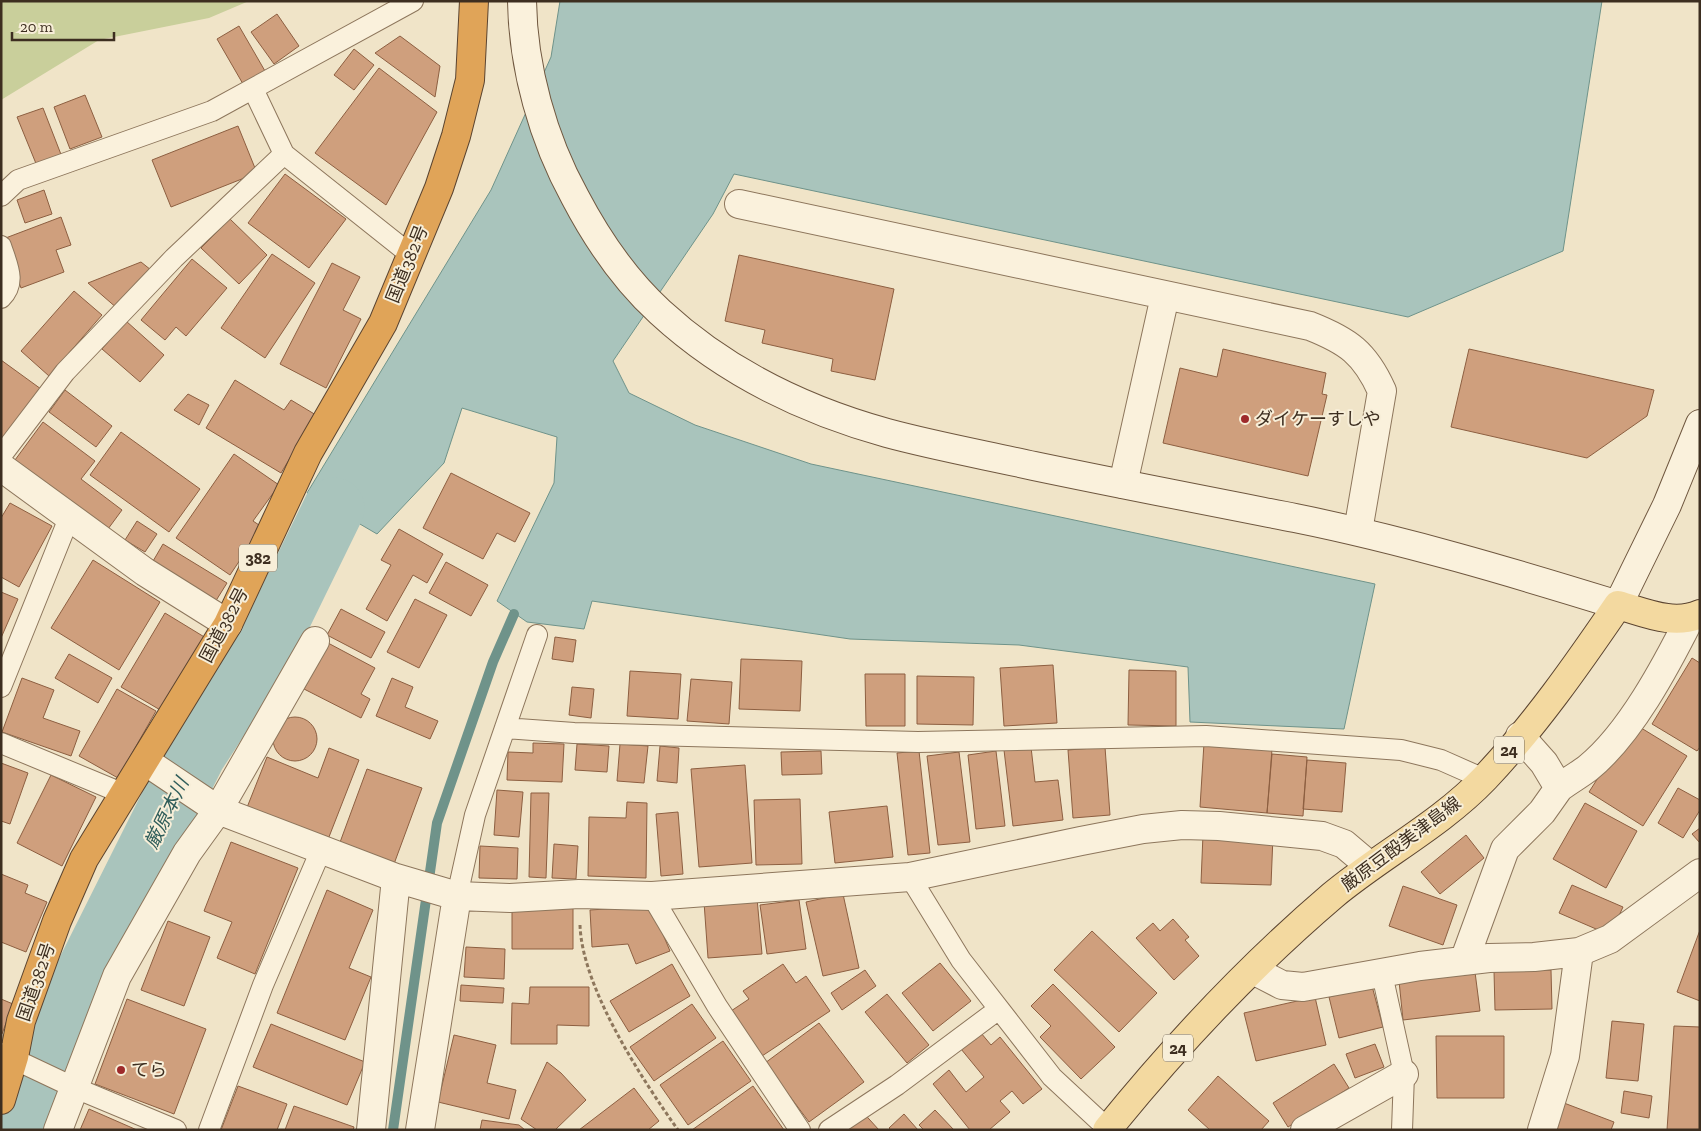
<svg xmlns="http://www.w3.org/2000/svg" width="1701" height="1131" viewBox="0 0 1701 1131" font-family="'Zilla Slab','Noto Sans JP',serif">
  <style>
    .green { fill: #c9cf9b }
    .water { fill: #a9c4bc; stroke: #6f938a }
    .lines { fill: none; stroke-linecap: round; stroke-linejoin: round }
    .stream { stroke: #6f938a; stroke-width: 10 }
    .river { stroke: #a9c4bc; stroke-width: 61 }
    .building { fill: #cf9f7d; stroke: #8d5f41 }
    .lane-casing { stroke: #8d765c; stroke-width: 22 }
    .street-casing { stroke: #8d765c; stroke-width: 30 }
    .secondary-casing { stroke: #6f573f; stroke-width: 30 }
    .primary-casing { stroke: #5b4430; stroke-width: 30 }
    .highway-casing { stroke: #5b4430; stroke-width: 30 }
    .path { stroke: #8d765c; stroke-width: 3; stroke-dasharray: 4 2.5; stroke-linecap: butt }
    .lane { stroke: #faf1dc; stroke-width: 20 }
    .street { stroke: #faf1dc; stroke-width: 28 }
    .secondary { stroke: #faf1dc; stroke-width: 28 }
    .primary { stroke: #f3d9a0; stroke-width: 28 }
    .highway { stroke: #e0a458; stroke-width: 28 }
    .poi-dot { fill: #9e2a2b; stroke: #f7eed8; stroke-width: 2 }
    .labels { text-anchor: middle; stroke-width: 4; stroke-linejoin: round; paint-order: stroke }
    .shield { fill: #f7eed8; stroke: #756857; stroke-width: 1 }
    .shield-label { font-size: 16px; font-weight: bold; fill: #3d2e20 }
    .street-label { font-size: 18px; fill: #3d2e20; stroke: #f7eed8 }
    .poi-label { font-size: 18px; fill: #3d2e20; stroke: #f7eed8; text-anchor: start }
    .water-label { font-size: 19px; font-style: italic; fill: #2f5d5a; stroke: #f7eed8 }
  </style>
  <rect width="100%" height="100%" fill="#f0e4c8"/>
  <path class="green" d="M1,1H249L209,18L99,40L1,100Z"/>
  <path class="water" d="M560,1H1602L1563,251L1408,317L734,174L713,214L613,361L629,393L695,425L811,464L1375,584L1344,729L1190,722L1188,667L1019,645L850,639L592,601L584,629L527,622L497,601L554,483L557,437L462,408L444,463L377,534L307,493L491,190L551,57Z"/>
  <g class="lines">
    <path class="stream" d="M393,1130L437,823L493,662L514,614"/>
    <path class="river" d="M22,1130L61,1023L195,755L269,641L334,508"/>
  </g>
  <path class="building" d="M277,14L299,46L274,64L251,32Z
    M239,26L265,71L243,84L217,39Z
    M400,36L440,66L435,97L375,53Z
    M354,49L374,65L354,90L334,75Z
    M379,68L437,112L386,205L315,153Z
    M85,95L102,137L70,149L54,107Z
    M43,108L62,157L37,166L17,117Z
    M238,126L257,173L171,207L152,160Z
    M285,174L346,219L309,268L248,223Z
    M44,190L52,214L25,223L17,200Z
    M61,217L71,245L56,250L64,272L21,288L3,239Z
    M230,219L267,255L239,284L201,248Z
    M272,254L315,283L265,358L221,328Z
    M739,255L894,289L875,380L831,371L833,359L762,343L765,330L725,321Z
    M192,259L227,288L186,336L176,327L165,340L141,320Z
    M141,262L151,270L118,309L88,283Z
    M332,263L360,277L343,310L361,319L326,388L280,364Z
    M74,291L102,315L49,376L21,351Z
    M126,321L164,355L140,382L102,349Z
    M1223,349L1326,373L1322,394L1327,395L1308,476L1163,443L1180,368L1217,377Z
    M1469,349L1654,390L1647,416L1587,458L1451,427Z
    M1,360L41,389L1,441Z
    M235,380L284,410L291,400L316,415L281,473L206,428Z
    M65,390L112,426L96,447L49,412Z
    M188,394L209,405L199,425L174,410Z
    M43,422L95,461L81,479L122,510L108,529L15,460Z
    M121,432L200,489L169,532L90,475Z
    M234,454L279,485L253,521L262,527L230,575L176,538Z
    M451,473L530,513L515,542L497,533L483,559L423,528Z
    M10,503L52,526L19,587L1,577V518Z
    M137,521L157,534L145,552L125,540Z
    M399,529L443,554L427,583L413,575L387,621L366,609L391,565L381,560Z
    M163,544L227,583L212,607L149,568Z
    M93,560L160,602L119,670L51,628Z
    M446,562L488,585L471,616L429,593Z
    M1,592L18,599L1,638Z
    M415,599L447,615L419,668L387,652Z
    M341,609L385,632L371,658L327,635Z
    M165,613L206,638L162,711L121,687Z
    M555,637L576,640L573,662L552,659Z
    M328,643L375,668L361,694L370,699L361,718L304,689Z
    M69,654L112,678L98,703L55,678Z
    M1692,658L1700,663V747L1697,751L1652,724Z
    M741,659L802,661L800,711L739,709Z
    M1053,665L1057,723L1004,726L1000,668Z
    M1129,670L1176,671V726L1128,725Z
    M630,671L681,674L678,719L627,716Z
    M865,674H905V726H866Z
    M917,676L974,677L973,725L917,724Z
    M22,678L54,690L43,718L80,731L71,756L2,732Z
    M392,678L413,687L405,707L438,721L430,739L376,716Z
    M691,679L732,682L729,724L687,721Z
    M572,687L594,689L591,718L569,715Z
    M117,689L156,711L118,778L79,756Z
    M273 739a22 22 0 1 1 44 0a22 22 0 1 1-44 0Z
    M1633,723L1687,756L1643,826L1589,792Z
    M533,743L564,744L562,782L507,780L508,752L533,753Z
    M1204,743L1272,749L1267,813L1200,807Z
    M577,744L609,746L607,772L575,770Z
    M620,744L648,746L644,783L617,781Z
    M660,746L679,748L677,783L657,781Z
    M1031,747L1035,782L1058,780L1063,820L1013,826L1004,750Z
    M1105,747L1110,815L1073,818L1068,750Z
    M329,748L359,760L327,842L246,810L267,757L318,778Z
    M821,751L822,774L782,775L781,752Z
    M919,751L930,853L908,855L897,753Z
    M996,751L1005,826L976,829L968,755Z
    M959,752L970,842L938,845L927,756Z
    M1272,754L1307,757L1303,816L1267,813Z
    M1307,760L1346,763L1342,812L1303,809Z
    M1,763L28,773L10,824L1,821Z
    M745,765L752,863L699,867L691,769Z
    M367,769L422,788L394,864L339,845Z
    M51,775L96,797L62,866L17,843Z
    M1678,788L1700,800V810L1683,838L1658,823Z
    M497,790L523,792L519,837L494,835Z
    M531,793H549L546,878L529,877Z
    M800,799L802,864L756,865L754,800Z
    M627,802L647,803L646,878L588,876L589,817L626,818Z
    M1585,803L1637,831L1606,888L1553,859Z
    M887,806L893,857L835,863L829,812Z
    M678,812L683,874L661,876L656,814Z
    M1700,828V843L1692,834Z
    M1203,834L1273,836L1271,885L1201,883Z
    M1466,835L1484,858L1440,894L1421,872Z
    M231,842L298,868L255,974L217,958L232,922L204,911Z
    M554,844L578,846L576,879L552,878Z
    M480,846L518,848L517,879L479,878Z
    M1,874L28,885L25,893L47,902L26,952L1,942Z
    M1572,885L1623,907L1610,935L1559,913Z
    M1403,886L1457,905L1443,945L1389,926Z
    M327,890L373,910L349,968L371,977L345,1040L277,1013Z
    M843,894L859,968L823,976L806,902Z
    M757,898L762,954L708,958L704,902Z
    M799,900L806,949L767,954L760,905Z
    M512,906H573V949H512Z
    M651,906L670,951L636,964L628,944L592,947L590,910Z
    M1173,919L1189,937L1185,940L1199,956L1174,980L1136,938L1153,923L1160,931Z
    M168,921L210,937L184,1006L141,990Z
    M1700,930V1001L1677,992Z
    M1092,931L1157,993L1119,1032L1054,970Z
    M466,947L505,949L504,979L464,977Z
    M940,963L971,1001L933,1031L902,993Z
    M672,964L690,996L629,1032L610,1001Z
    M783,964L796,983L806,976L830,1011L762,1056L731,1011L749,999L743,991Z
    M865,970L876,986L842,1010L831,993Z
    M1551,970L1552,1009L1495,1010L1494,971Z
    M1475,972L1480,1011L1403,1020L1399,981Z
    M1053,984L1115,1047L1081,1079L1040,1037L1051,1026L1031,1006Z
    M461,985L504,988L503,1003L460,1001Z
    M1372,986L1383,1027L1339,1038L1329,997Z
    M530,987H589V1026L557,1025V1044H511L512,1003L529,1004Z
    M887,994L929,1045L907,1063L865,1012Z
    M1315,997L1326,1045L1256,1061L1244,1013Z
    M1,999L13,1004L2,1034L1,1033Z
    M127,999L206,1029L174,1114L95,1084Z
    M692,1004L716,1038L654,1081L630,1047Z
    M1612,1021L1644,1024L1638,1081L1606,1078Z
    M819,1023L864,1082L809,1122L765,1063Z
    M271,1024L365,1062L347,1105L253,1067Z
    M1674,1026L1700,1027V1130H1667Z
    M981,1033L991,1045L1000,1037L1042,1089L1023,1104L1012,1091L1000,1101L1010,1112L989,1130H970L933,1084L949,1070L966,1092L984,1077L961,1049Z
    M454,1035L496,1045L487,1083L516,1090L509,1119L438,1102Z
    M1436,1036H1504V1098H1437Z
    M723,1041L751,1081L688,1125L660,1085Z
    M1375,1044L1384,1067L1355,1078L1346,1054Z
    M547,1062L561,1073L586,1100L555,1130H537L521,1119Z
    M1334,1064L1349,1088L1288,1127L1273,1103Z
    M1218,1076L1269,1121L1261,1130H1210L1188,1110Z
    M238,1086L287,1104L277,1130H221Z
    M753,1086L784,1130H692Z
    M634,1088L659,1121L648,1130H579Z
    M1624,1091L1652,1096L1649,1118L1621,1113Z
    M1564,1103L1614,1122L1611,1130H1553Z
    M294,1106L354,1127L353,1130H285Z
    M89,1109L137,1130H80Z
    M860,1109L879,1130H836Z
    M935,1110L954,1130H924L919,1125Z
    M904,1114L918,1130H891L889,1128Z
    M482,1120L519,1125L525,1130H480Z"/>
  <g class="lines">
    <defs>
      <path id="lane" d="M253,89L284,154L411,255
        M1,196L18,180L212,111L413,1
        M1,246C7,265 17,282 1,298
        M1,456L65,372L174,258L284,154
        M1,687L69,518
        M505,728L574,733L918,742L1206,736L1401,750L1441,760L1484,779
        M1,743L124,794
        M910,877L961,960L1052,1077L1108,1129
        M457,896L475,815L537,635
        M652,896L717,1006L800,1130
        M1382,974L1404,1074L1402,1130
        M1,1053L73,1087L176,1130
        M209,1130L263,985L321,850
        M829,1130L897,1085L999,1009"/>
      <path id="street" d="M739,204L1310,326C1348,341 1365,353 1382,391L1358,531
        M1,467L145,572L228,624
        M1123,484L1165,296
        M145,761L218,810L396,878L457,896L510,898L579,894L652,896L910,877L1081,841L1143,829L1182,825L1219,826L1322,836L1344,844L1370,866
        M1559,788C1568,781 1579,775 1588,768C1630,734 1666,666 1690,618
        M1464,961L1505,849L1542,812L1559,788L1544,763L1520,736
        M1253,970L1282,985L1303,987L1420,966L1489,958L1534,957L1579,952L1610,939L1700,873
        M58,1130L117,976L187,853L218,810L315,641
        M371,1130L396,878
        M420,1130L457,896
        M1305,1130L1404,1074
        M1542,1130L1565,1056L1579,952"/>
      <path id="secondary" d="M522,1C523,68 543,139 575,197C597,239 625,280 660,312C724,371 804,410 887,433C935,446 985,455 1034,466C1120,484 1208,501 1295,518C1404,540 1511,572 1618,605L1667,505L1700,424"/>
      <path id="primary" d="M1107,1130C1175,1046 1250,966 1332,896C1381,855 1440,825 1485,778C1535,725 1577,665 1618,605C1644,612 1673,626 1700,614"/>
      <path id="highway" d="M1,1100L14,1057L21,1021L57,921L84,859L228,624L308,453L383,323L439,188L456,136L470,80L474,1"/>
    </defs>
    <use href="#lane" class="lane-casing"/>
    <use href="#street" class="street-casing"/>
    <use href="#secondary" class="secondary-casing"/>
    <use href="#primary" class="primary-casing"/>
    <use href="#highway" class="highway-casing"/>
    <path class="path" d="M580,925C582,988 642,1079 678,1130"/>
    <use href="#lane" class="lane"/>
    <use href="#street" class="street"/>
    <use href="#secondary" class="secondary"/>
    <use href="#primary" class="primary"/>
    <use href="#highway" class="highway"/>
  </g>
  <g class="poi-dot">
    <circle cx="1245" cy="419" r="5"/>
    <circle cx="121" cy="1070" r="5"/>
  </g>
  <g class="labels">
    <g class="shield">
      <rect x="239" y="544.5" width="38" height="27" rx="4"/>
      <rect x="1494" y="736.5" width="30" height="27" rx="4"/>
      <rect x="1163" y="1034.5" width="30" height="27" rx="4"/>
    </g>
    <g class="shield-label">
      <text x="258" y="564">382</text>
      <text x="1509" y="756">24</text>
      <text x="1178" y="1054">24</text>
    </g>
    <g class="street-label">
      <text transform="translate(407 264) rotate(-68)" y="6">国道382号</text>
      <text transform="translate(224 625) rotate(-62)" y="6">国道382号</text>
      <text transform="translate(1401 844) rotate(-37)" y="6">厳原豆酘美津島線</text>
      <text transform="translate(36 982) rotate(-71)" y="6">国道382号</text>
    </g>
    <g class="poi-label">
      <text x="1255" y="425">ダイケーすしや</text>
      <text x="131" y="1076">てら</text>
    </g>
    <g class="water-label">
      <text transform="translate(166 813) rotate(-64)" y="7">厳原本川</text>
    </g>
  </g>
  <rect width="1701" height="1131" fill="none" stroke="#3d2e20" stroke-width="5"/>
  <path d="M12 32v8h102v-8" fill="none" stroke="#3d2e20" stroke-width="2.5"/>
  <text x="20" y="32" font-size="15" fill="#3d2e20" stroke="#f7eed8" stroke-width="4" paint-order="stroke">20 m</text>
</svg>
